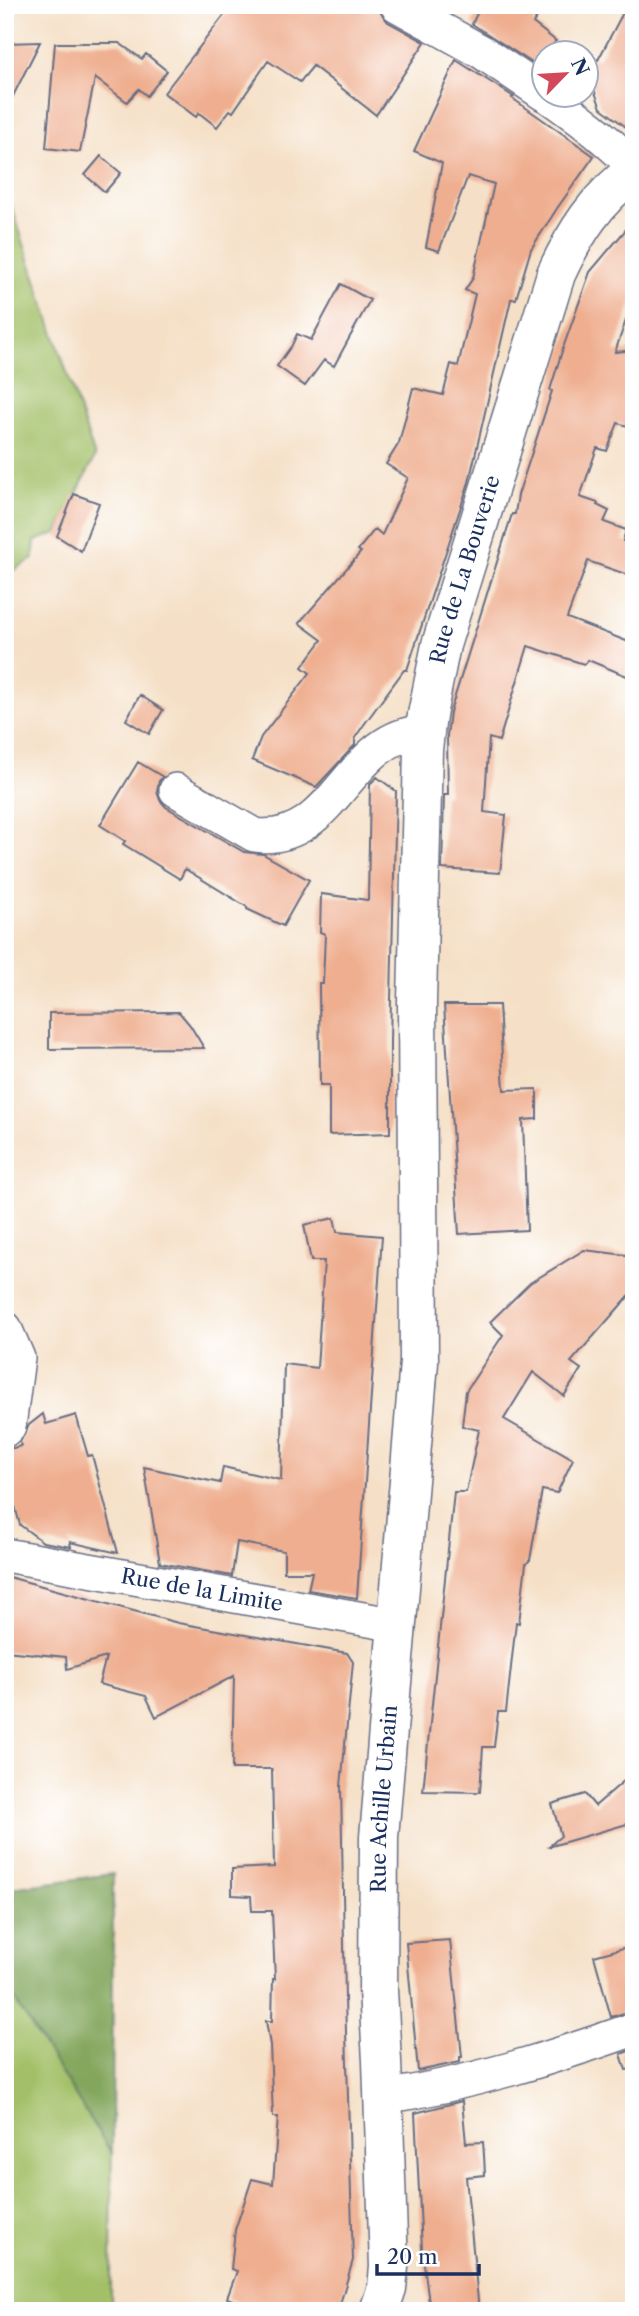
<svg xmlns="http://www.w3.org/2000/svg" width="639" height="2316" viewBox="0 0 639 2316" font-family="'Libre Caslon Text',serif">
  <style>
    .green { fill: #a3c067; stroke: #5f7862; stroke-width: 2 }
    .forest { fill: #82a65c; stroke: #4e6a5d; stroke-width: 2 }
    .building { fill: #efae8f }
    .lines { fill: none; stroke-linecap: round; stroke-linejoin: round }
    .minor-casing { stroke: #676d83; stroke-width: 36 }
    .tertiary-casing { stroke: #676d83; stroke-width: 41 }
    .minor { stroke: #fff; stroke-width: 33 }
    .tertiary { stroke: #fff; stroke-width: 38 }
    .labels { text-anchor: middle; stroke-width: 6; stroke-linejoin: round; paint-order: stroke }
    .street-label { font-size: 21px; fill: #1b2f5e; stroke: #fff }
  </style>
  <rect width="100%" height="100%" fill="#fff"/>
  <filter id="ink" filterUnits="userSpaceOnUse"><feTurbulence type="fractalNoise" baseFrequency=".0143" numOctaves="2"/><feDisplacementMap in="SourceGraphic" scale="14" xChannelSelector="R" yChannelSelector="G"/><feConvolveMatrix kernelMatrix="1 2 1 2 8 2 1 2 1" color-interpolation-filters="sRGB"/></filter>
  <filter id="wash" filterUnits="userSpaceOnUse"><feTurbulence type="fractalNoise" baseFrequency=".00686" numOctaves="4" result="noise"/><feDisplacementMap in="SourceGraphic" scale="28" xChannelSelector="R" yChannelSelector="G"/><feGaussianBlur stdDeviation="1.57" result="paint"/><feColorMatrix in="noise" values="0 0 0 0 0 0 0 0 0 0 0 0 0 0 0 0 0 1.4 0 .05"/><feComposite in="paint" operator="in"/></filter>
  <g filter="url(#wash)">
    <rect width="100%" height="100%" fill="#f5e0c7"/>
    <path class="green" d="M5,187L95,457L57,533L35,541L33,559L5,575Z
      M113,1874L111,2311H5V1889Z"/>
    <path class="forest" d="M113,1874L112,2154L15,2000L5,1995V1889Z"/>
    <g id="blocks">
      <path class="building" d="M232,5H369L380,12L388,22L425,42L376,115L313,66L300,82L268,61L233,112L230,110L217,127L199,113L196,117L164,93Z
        M481,5H545L533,23L556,41L547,52H544L537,66L472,24Z
        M627,5H634V133L601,108L593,87L586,79V56L598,60Z
        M40,42L5,112V43Z
        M55,43H119L142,59L146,54L167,71L147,96L139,89L127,102L95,78L80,152L46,148Z
        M456,60L514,97L512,98L594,156L558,207L531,249L516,299H511L469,482L407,670H404L363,726L355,738V745L316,787L252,760L261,737L310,673L302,667L322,640L299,623L361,552L358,550L375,529L382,535L408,478L386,464L399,443L413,388L443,395L451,364L458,366L475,294L465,290L473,278L494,184L468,176L439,251L426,247L442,163L414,151Z
        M101,156L121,173L105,192L85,175Z
        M634,220V297L615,352L634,350V428L618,423L607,451L597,448L580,497L598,503L597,505L609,511L604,522L626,530L623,541L634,544V577L588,561L567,618L634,644V679L588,660L584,664L528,646L499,741L489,738L484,812L506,815L500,873L442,869L444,795H448L447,736L450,712L512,514H515L518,495L552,391L550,390L563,348L590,272Z
        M341,284L370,300L334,366L324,360L305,386L277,366L292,345L297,334L311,340Z
        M74,494L99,503L81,551L57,536Z
        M140,695L163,710L149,734L126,720Z
        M138,762L163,777L159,781L157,791L160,800L166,807L244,852L263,854L309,880L283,926L247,909V907L185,869L180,879L123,844L125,841L100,825Z
        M377,777L396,791L390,1041V1133L329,1135V1085H320L319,983H323L325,934L320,932L321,894L368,900L370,784Z
        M444,1005H499L504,1090L537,1089V1119L523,1120L527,1230L459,1234Z
        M179,1012L190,1025L204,1048L49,1049V1013Z
        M334,1218L337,1232L382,1236L357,1598L308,1590L312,1572H284V1551L237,1542L232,1576L160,1563L144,1467L220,1483L223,1467L281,1480L284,1364L317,1368L324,1261H311L304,1225Z
        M584,1250L634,1256V1290L571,1362L581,1369L564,1396L533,1372L504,1419L573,1459L557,1493L542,1490L530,1560L526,1564L519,1623L516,1622L506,1712H498L494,1747H483L480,1792L423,1791L454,1492H466L479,1430L462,1426L466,1391L503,1335L490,1322L530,1283Z
        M43,1414L46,1424L76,1415L88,1456L92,1455L118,1553L70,1542L71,1547L43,1542L20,1525L5,1468V1450L21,1446L20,1442L29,1425Z
        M5,1576L178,1623L347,1653L353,1662L341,1786L345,1999L353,2260L338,2311H242L243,2304L227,2298L237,2271L231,2269L235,2230L252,2179L273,2184L278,2117H273L270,2045L266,2021H272L273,1979H275L272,1911H252L251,1896L232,1895V1869L274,1867L272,1769H232L234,1676L156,1717L146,1696L99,1684L106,1657L67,1669L66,1657L5,1651Z
        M634,1772V1822L548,1847L561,1836L552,1804L585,1794L595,1806Z
        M450,1940L462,2057H460V2062L418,2071L406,1943Z
        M634,1945V2010L611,2017L594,1956Z
        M634,2049V2069L626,2070L621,2054Z
        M462,2101L466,2143L483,2142L484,2155L485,2175L466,2177L479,2311H430L422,2249L415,2113Z"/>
    </g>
  </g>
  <g filter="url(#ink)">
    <use href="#blocks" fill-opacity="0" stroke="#676d83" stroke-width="2"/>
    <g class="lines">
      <defs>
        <g id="minor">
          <path d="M397,5L482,52L544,94"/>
          <path d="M545,94C577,116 608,139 634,167"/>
          <path d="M176,790L254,835C336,846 347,734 424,732"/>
          <path d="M5,1328L18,1358L9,1426L5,1430"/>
          <path id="s1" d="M5,1555L397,1625"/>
          <path d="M383,2097C470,2084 552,2058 634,2029"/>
        </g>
        <g id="tertiary">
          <path id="s2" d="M379,2311L387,2288L389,2267L382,2061L378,1990L379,1837L419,1362L417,1002L423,750L427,715L441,645L556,274C574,235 597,197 634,172"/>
        </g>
      </defs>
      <use href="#minor" class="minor-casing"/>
      <use href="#tertiary" class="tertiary-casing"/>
      <use href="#minor" class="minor"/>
      <use href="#tertiary" class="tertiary"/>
    </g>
  </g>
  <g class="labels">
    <g class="street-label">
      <text dy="7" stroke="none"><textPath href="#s2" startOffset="1750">Rue de La Bouverie</textPath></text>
      <text dy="7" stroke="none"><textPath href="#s1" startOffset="200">Rue de la Limite</textPath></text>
      <text dy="7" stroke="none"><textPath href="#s2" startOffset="514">Rue Achille Urbain</textPath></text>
    </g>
  </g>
  <rect width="639" height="2316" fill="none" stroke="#fff" stroke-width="28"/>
  <g transform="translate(565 74) rotate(65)"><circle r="33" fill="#ffffff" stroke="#a4acbf" stroke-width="2"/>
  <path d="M0-5L12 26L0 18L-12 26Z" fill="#d1495b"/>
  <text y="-10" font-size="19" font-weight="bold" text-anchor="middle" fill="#1b2f5e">N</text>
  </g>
  <path d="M377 2264v10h102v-10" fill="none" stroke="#1b2f5e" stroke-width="3.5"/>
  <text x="387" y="2264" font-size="21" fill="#1b2f5e" stroke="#ffffff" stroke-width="5" paint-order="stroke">20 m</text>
</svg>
